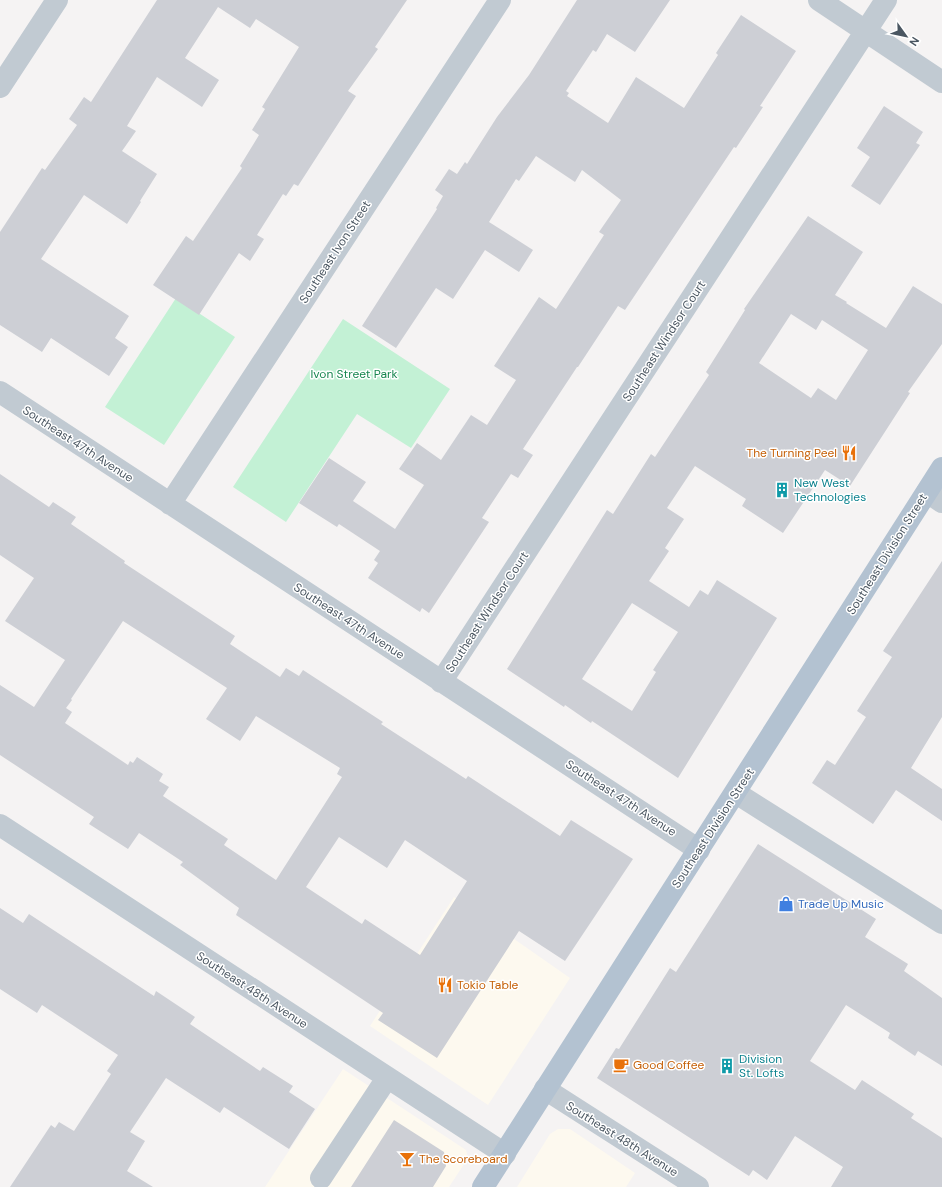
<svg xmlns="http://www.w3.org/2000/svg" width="942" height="1187" viewBox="0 0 942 1187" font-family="'DM Sans',sans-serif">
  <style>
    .commercial { fill: #fdf9ef }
    .green { fill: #c3f1d5 }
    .building { fill: #cdcfd5; fill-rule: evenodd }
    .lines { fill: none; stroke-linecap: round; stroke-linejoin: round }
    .minor { stroke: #c1cad2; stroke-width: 22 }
    .major { stroke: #b3c2d1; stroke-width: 22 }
    .labels { text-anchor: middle; stroke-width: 3; stroke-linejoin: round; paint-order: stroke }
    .street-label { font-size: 12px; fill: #4a5661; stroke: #fff }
    .park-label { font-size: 12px; fill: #17864f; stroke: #fff }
    .food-label { font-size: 12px; fill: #c56008; stroke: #fff; text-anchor: start }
    .culture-label { font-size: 12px; fill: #0d838f; stroke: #fff; text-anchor: start }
    .shop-label { font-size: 12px; fill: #366cbe; stroke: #fff; text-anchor: start }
  </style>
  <rect width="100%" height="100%" fill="#f5f3f3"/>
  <path class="commercial" d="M454,897L570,978L488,1105L370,1026Z
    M343,1069L466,1150L468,1158L449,1187H265Z
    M558,1129H570L635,1173L626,1187H517L550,1134Z"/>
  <path class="green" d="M176,298L235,337L164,445L105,407Z
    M343,319L450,389L411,448L357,414L286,522L233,487Z"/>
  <path class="building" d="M157,0H407L375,47L378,49L348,91L356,96L298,186L294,184L286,196L283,194L257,235L264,239L250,261L239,253L199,315L153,285L186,236L193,241L242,168L240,166L259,135L252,130L265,109L262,107L299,47L256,19L250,28L218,7L185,58L219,80L202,107L157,77L127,126L136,131L122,151L157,174L140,201L141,202L127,224L84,195L41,259L129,316L115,338L128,347L109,376L51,338L42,352L0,325V232L42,168L45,170L77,125L69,119L84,97L91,102Z
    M577,0H670L635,52L607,34L596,52L593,50L566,91L569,93L567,96L608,123L636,77L684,108L718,55L716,53L741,15L796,51L760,106L763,107L736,148L734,147L625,310L618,306L578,367H577L523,449L533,455L518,478L511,474L482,518L489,522L429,613L422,608L420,612L368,578L378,563L374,560L380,551L339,524L337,527L299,503L329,458L366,482L353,501L395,529L424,485L399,469L417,443L441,460L471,415L487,425L516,380L494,366L539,297L556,309L604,235L599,232L621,200L582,170L575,182L536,156L519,181L516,179L489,222L533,250L519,272L485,250L453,299L436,288L396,348L362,326L437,209L436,208L443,196L435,190L449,169L457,174L465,162L467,164L497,117L529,75Z
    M884,106L923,132L916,143L920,145L880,205L851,186L870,157L857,148Z
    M808,216L863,252L835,295L847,302L846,303L886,328L913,286L942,304V344L908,392L910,393L850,486L825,470L783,533L742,506L746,499L695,466L667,508L684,519L665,548L669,551L649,581L689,607L700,590L708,595L717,580L777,618L678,778L592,721L591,723L565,705L564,707L507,669L607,510L613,514L651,454L655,457L709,375L706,372L745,310L744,309ZM791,314L816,330L822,320L868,350L836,400L818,388L811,398L759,363ZM632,603L678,632L653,670L656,672L632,711L582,679Z
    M0,474L49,507L53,502L76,517L71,524L125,561L124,563L235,636L230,644L280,677L286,668L299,676L303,670L383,722L381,724L466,779L468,776L560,836L571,820L633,859L565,961L519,931L437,1058L378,1020L383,1013L236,915L239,908L180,865L183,862L139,833L128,849L89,824L94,817L0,755V685L34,707L65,660L5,621L34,578L0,555ZM123,621L227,688L206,719L240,741L256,716L340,768L337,774L342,777L276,880L224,845L228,839L163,796L169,787L159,781L163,774L137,757L133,763L130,761L128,765L65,723L72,712L66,708L72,700L71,699ZM339,837L387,868L405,840L467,881L420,955L365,919L362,924L306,887Z
    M942,561V717L911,768L942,789V821L896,790L873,824L812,783L827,760L835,765L866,717L857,711L892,657L883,651Z
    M758,844L876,919L865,937L908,964L904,971L942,998V1066L918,1051L915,1056L888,1038L890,1033L846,1005L810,1061L855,1090L862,1080L914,1114L911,1118L942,1138V1187H831L843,1167L795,1136L767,1180L753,1170L749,1176L597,1078L616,1048L619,1049L670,968L676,972Z
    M0,908L23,923L29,914L154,996L156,991L195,1017L190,1024L260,1071L263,1067L293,1086L289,1092L315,1109L289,1149L224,1107L220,1113L166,1078L130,1132L145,1141L127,1171L153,1187H10L51,1125L55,1128L59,1122L74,1131L111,1074L107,1071L118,1055L42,1005L37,1013L0,989Z
    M394,1120L444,1152L446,1166L433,1187H351Z"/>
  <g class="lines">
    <path class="minor" d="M819,0L942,82
      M0,87L57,0
      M0,392L699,850
      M927,492L942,502
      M170,504L500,0
      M441,682L886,0
      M736,793L942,923
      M0,825L505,1154
      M545,1089L698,1187
      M321,1178L387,1078"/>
    <path class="major" d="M483,1187L942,468"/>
  </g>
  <defs>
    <symbol id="restaurant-bare" viewBox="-9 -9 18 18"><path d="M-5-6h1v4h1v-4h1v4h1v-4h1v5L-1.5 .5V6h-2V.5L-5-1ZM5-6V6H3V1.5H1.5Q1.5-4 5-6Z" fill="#e8710a" stroke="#fff" stroke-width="2.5" paint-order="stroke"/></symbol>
    <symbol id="building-bare" viewBox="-9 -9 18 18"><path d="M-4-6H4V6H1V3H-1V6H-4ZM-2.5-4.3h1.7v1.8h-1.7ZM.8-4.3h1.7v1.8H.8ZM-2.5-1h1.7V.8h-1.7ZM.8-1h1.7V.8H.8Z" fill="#0f9aa8" stroke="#fff" stroke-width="2.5" paint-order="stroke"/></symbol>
    <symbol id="shop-bare" viewBox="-9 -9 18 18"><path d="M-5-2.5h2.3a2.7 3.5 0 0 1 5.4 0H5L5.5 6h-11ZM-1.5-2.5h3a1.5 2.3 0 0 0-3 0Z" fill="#3f7fe0" stroke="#fff" stroke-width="2.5" paint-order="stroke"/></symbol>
    <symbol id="cafe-bare" viewBox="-9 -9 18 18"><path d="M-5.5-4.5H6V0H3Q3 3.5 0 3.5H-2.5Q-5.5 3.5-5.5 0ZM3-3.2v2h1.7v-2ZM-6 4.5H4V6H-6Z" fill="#e8710a" stroke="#fff" stroke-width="2.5" paint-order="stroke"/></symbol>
    <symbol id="bar-bare" viewBox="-9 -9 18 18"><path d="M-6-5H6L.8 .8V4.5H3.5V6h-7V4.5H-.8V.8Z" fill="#e8710a" stroke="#fff" stroke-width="2.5" paint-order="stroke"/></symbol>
  </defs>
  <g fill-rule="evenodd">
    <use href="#restaurant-bare" x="838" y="442" width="22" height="22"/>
    <use href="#building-bare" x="771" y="479" width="22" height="22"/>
    <use href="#shop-bare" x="775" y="893" width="22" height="22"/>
    <use href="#restaurant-bare" x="434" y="974" width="22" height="22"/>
    <use href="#cafe-bare" x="610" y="1054" width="22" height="22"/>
    <use href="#building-bare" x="716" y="1055" width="22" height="22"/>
    <use href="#bar-bare" x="396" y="1148" width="22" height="22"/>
  </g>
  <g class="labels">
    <g class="street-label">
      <text transform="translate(335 252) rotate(-57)" y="4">Southeast Ivon Street</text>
      <text transform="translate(664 341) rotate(-57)" y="4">Southeast Windsor Court</text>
      <text transform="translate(78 444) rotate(33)" y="4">Southeast 47th Avenue</text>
      <text transform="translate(887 554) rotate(-58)" y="4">Southeast Division Street</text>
      <text transform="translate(487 612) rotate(-57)" y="4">Southeast Windsor Court</text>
      <text transform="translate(349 621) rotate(33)" y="4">Southeast 47th Avenue</text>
      <text transform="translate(621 798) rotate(33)" y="4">Southeast 47th Avenue</text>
      <text transform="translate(713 828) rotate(-57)" y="4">Southeast Division Street</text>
      <text transform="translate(252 990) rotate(33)" y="4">Southeast 48th Avenue</text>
      <text transform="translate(622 1139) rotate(32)" y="4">Southeast 48th Avenue</text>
    </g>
    <g class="park-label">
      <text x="354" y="378">Ivon Street Park</text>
    </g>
    <g class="food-label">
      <text x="837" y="457" text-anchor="end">The Turning Peel</text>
      <text x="457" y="989">Tokio Table</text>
      <text x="633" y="1069">Good Coffee</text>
      <text x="419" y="1163">The Scoreboard</text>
    </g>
    <g class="culture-label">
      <text x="794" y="487">New West<tspan x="794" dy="14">Technologies</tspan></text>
      <text x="739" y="1063">Division<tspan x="739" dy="14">St. Lofts</tspan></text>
    </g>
    <g class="shop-label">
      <text x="798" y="908">Trade Up Music</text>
    </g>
  </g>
  <g transform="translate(906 36) rotate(123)" stroke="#ffffff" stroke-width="3" paint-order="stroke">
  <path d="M0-3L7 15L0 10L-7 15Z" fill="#4a5661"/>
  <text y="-6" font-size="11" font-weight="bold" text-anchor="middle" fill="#4a5661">N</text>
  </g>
</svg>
